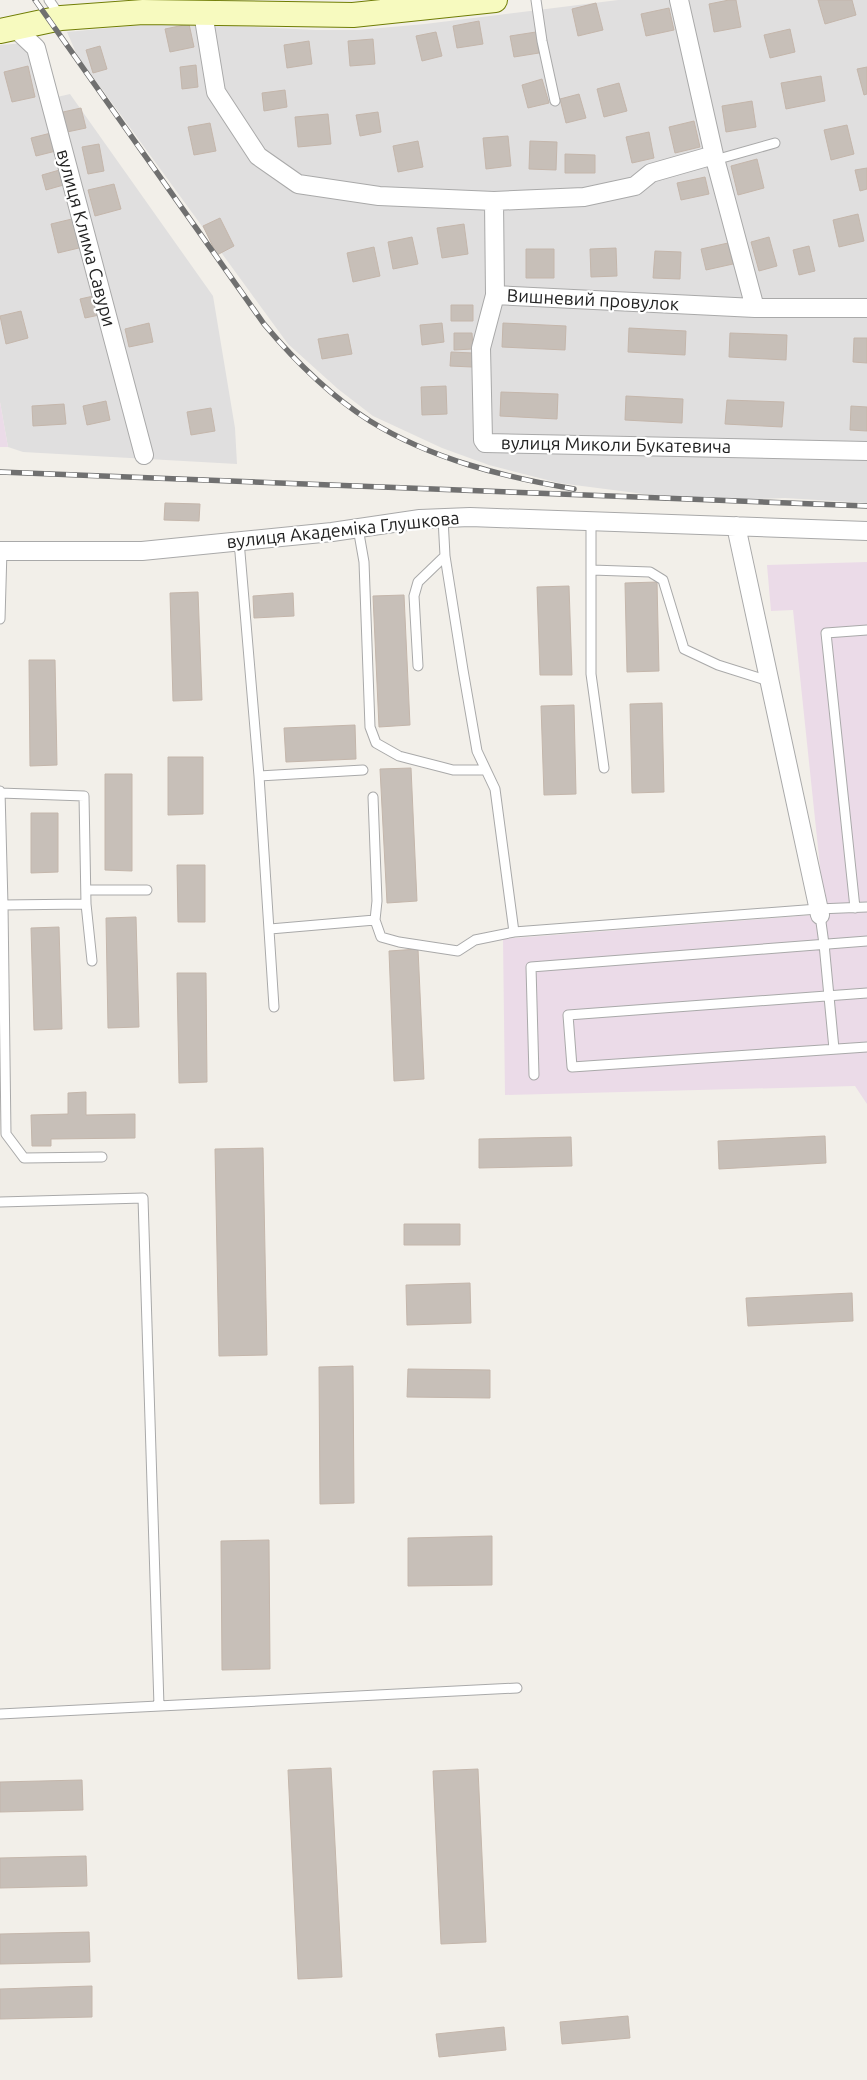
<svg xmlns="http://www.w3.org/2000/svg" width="867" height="2080" viewBox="0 0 867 2080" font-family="Ubuntu,sans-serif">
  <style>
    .residential { fill: #e0dfdf }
    .industrial { fill: #ebdbe8 }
    .building { fill: #c7bfb8; stroke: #c4b6ab }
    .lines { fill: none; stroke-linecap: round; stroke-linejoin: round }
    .lane-casing { stroke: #a9a9a9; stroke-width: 11 }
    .street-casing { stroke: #a9a9a9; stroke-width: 20 }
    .secondary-casing { stroke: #707d05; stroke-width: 26 }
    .lane { stroke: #fff; stroke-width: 9 }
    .street { stroke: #fff; stroke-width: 18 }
    .secondary { stroke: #f7fabf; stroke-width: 24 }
    .rail-casing { stroke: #707070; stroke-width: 5.5 }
    .rail { stroke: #fff; stroke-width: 4; stroke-dasharray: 11; stroke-linecap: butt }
    .labels { text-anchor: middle; stroke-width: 4.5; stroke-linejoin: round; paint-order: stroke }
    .street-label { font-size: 18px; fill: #222; stroke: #fff }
  </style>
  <rect width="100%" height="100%" fill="#f2efe9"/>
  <path class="residential" d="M618,0H672L673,2L691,0H867V503L785,498L698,501L559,483L489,465L442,448L373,416L338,389L288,344L77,55L67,32L142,25L191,24L316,30H358L425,24Z
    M25,43L40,101L70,94L213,296L235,428L237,464L23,452L8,447L0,402V45Z"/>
  <path class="industrial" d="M0,402L8,447H0Z
    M867,562V1104L855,1086L505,1095L503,939L825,914L793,610L771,611L767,565Z"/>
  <path class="building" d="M729,0H736L741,27L714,32L709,4Z
    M818,0H852L856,15L825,24Z
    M596,3L603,30L578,36L572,9Z
    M669,8L674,30L646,36L641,14Z
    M479,21L483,44L457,48L453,26Z
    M189,24L194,47L170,52L165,29Z
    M790,29L795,52L770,58L764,35Z
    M436,32L442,56L422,61L416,36Z
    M536,32L539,53L514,57L510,36Z
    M373,39L375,64L350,66L348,41Z
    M309,41L312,64L287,68L284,45Z
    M100,46L107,69L93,73L86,50Z
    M196,65L198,87L182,89L180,67Z
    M28,66L35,97L12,102L4,72Z
    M867,67V94L864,95L857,69Z
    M821,76L825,101L786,109L781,83Z
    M542,79L549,103L528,108L522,85Z
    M619,83L627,111L604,117L597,89Z
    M285,90L287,107L264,111L262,93Z
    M579,94L586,118L566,123L560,99Z
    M752,101L756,127L726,132L722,106Z
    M81,108L86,128L67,132L63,112Z
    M378,112L381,132L360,136L356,115Z
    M328,114L331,144L298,147L295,117Z
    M694,121L700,147L675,153L669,127Z
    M210,123L216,151L194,155L188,127Z
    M847,125L854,154L831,160L824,130Z
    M649,132L654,158L632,163L626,137Z
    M51,133L56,151L36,156L31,138Z
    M508,136L511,166L486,169L483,138Z
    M418,141L423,167L398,172L393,146Z
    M530,141L557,142L556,170L529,169Z
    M99,144L104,171L88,174L82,147Z
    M565,154L595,155V173H565Z
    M757,159L764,188L738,195L731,166Z
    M867,168V189L860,191L855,170Z
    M63,169L67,184L46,190L42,175Z
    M705,177L709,194L681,200L677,183Z
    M114,184L121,209L95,216L88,190Z
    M858,214L864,241L839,247L833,220Z
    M76,218L83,247L58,253L51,224Z
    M220,218L234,246L217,255L203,226Z
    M464,224L468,254L442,258L437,228Z
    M412,237L418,264L393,269L388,242Z
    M769,237L777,266L759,271L751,242Z
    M728,243L733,264L706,270L701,249Z
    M809,246L815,271L799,275L793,250Z
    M374,247L380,276L353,282L347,253Z
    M616,248L617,276L591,277L590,249Z
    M526,249H554V278H526Z
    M655,251L681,252L680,279L653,278Z
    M98,295L104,314L85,318L80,299Z
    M451,305H473V321H451Z
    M21,311L28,338L6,344L0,316Z
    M149,323L153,342L129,347L125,329Z
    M442,323L444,342L422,345L420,325Z
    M503,323L566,326L565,350L502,347Z
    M629,328L686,331L685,355L628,352Z
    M454,333H472L473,349L454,350Z
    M730,333L787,335L786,360L729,357Z
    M348,334L352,354L322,359L318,339Z
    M854,338H867V363L853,362Z
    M451,352L473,353L472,367L450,366Z
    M446,386L447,414L422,415L421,387Z
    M501,392L558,394L557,419L500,416Z
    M626,396L683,399L682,423L625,420Z
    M727,400L784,402L782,427L725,424Z
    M106,401L110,420L87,425L83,406Z
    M64,404L66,424L33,426L32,406Z
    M851,406L867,407V431L850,430Z
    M211,408L215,431L191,435L187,412Z
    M165,503L200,504L199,521L164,520Z
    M657,582L659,671L627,672L625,583Z
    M569,586L572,675H540L537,587Z
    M198,592L202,700L173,701L170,593Z
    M293,593L294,616L254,618L253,596Z
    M404,595L410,725L379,727L373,596Z
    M29,660H55L57,765L30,766Z
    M662,703L664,792L632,793L630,704Z
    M574,705L576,794L544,795L541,706Z
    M355,725L356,759L286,762L284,728Z
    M168,757H203V814L168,815Z
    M411,768L417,901L387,903L380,769Z
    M105,774H132V871L105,870Z
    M31,813H58V872L31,873Z
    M177,865H205V922H178Z
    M136,917L139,1027L108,1028L106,918Z
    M59,927L62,1029L34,1030L31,928Z
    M418,949L424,1079L394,1081L389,951Z
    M177,973H206L207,1082L179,1083Z
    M86,1092V1115L135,1114V1138L51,1139V1146H32L31,1115L68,1114V1093Z
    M825,1136L826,1163L719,1169L718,1141Z
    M571,1137L572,1166L479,1168V1139Z
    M263,1148L267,1355L219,1356L215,1149Z
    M404,1224H460V1245H404Z
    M470,1283L471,1323L407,1325L406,1285Z
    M852,1293L853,1321L748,1326L746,1298Z
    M353,1366L354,1503L320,1504L319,1367Z
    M408,1369L490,1370V1398L407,1397Z
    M492,1536V1585L408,1586V1538Z
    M269,1540L270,1669L222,1670L221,1541Z
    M331,1768L342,1977L298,1979L288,1770Z
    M478,1769L486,1942L441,1944L433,1771Z
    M82,1780L83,1810L0,1812V1782Z
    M86,1856L87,1886L0,1888V1858Z
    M89,1932L90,1962L0,1964V1934Z
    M92,1986V2017L0,2019V1989Z
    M628,2016L630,2038L562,2044L560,2022Z
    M504,2027L506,2050L439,2057L436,2034Z"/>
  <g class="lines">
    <defs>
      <path id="lane" d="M49,0L60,16
        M536,0L542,41L555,101
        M715,160L775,143
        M443,518L445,556L463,670L477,751L495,789L514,932
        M591,521V674L604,768
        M358,528L364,562L370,727L376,743L399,756L453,770H486
        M239,541L259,776L274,1007
        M592,570L650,572L663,580L684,649L718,665L769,681
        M0,619L2,550
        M418,666L414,596L418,582L445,556
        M259,776L363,770
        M0,791L3,905L6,1134L24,1158L102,1157
        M0,793L84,796L86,904L92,961
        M86,890H147
        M3,905L86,904
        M855,908L826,633L867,630
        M820,915L824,944L834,1049
        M375,920L381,937L399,942L458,951L475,940L514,932L818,909L867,907
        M270,929L375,920L377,901L373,797
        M867,993L568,1015L572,1067L867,1047
        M534,1075L531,967L867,941
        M0,1202L143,1198L159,1706
        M0,1714L517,1688"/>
      <path id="street" d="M679,0L714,155L755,308
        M203,13L216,92L258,156L298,184L379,196L494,201L584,197L635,186L651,173L714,155
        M16,29L36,48L144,455
        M494,201L495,295L755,308H867
        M495,295L481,348L483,440L485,443L867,451
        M736,526L820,915
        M0,551H142L332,532L420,519L470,517L867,531"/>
      <path id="secondary" d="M0,31L61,18L143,12L353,15L495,0"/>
    </defs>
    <use href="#lane" class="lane-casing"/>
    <use href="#street" class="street-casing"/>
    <use href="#secondary" class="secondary-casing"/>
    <use href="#lane" class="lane"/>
    <use href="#street" class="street"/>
    <use href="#secondary" class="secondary"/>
    <defs>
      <path id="rail" d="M35,0L264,324C295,361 329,395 370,421C431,459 504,477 574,489
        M0,472L867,506"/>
    </defs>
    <use href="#rail" class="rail-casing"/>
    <use href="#rail" class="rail"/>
  </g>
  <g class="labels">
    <g class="street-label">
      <text transform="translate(86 238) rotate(75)" y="6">вулиця Клима Савури</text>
      <text transform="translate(593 300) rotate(3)" y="6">Вишневий провулок</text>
      <text transform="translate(616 445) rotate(1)" y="6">вулиця Миколи Букатевича</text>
      <text transform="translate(343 530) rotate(-6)" y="6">вулиця Академіка Глушкова</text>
    </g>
  </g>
</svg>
